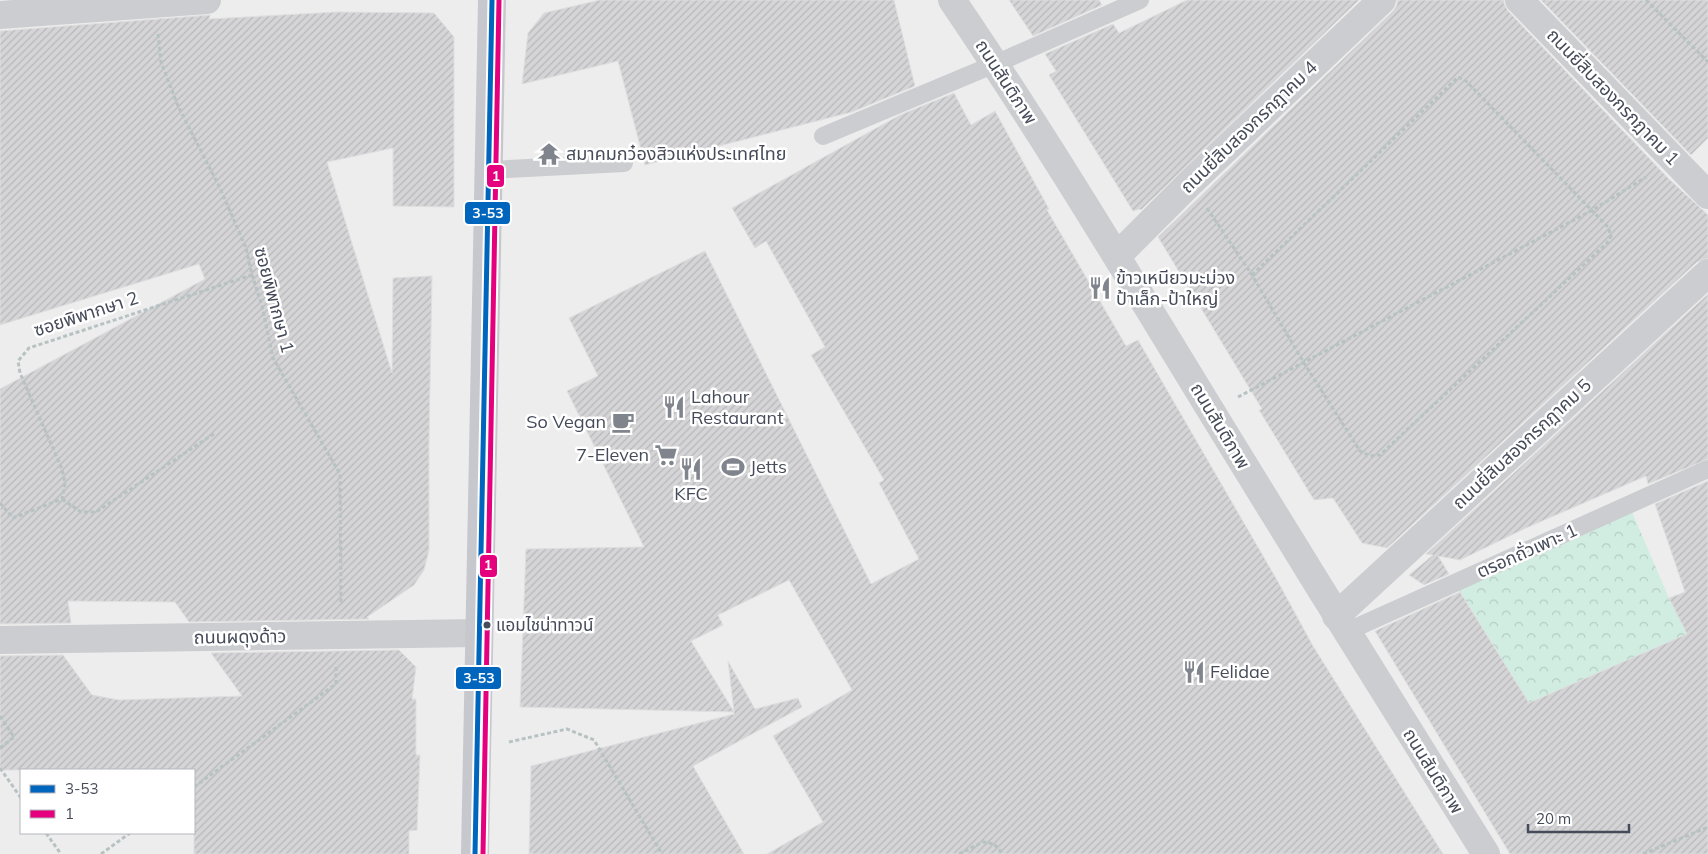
<svg xmlns="http://www.w3.org/2000/svg" width="1708" height="854" viewBox="0 0 1708 854" font-family="Mulish,'Noto Sans Thai',sans-serif">
  <style>
    .forest { fill: url(#forest-crowns) }
    .building { fill: url(#building-hatch); stroke: #dfdfe0 }
    .lines { fill: none; stroke-linecap: round; stroke-linejoin: round }
    .path { stroke: #b7c2c2; stroke-width: 3; stroke-dasharray: 4 2.5; stroke-linecap: butt }
    .service { stroke: #cbcdd0; stroke-width: 18 }
    .minor { stroke: #cbcdd0; stroke-width: 28 }
    .tertiary { stroke: #cbcdd0; stroke-width: 28 }
    .primary { stroke: #c6c8cd; stroke-width: 28 }
    .bus-1-casing { stroke: #fff; stroke-width: 9 }
    .bus-2-casing { stroke: #fff; stroke-width: 9 }
    .bus-1 { stroke: #0065bd; stroke-width: 5 }
    .bus-2 { stroke: #e5007d; stroke-width: 5 }
    .bus-dot { fill: #454b59; stroke: #fff; stroke-width: 2 }
    .labels { text-anchor: middle; stroke-width: 5; stroke-linejoin: round; paint-order: stroke }
    .bus-label { font-size: 17px; fill: #454b59; stroke: #fff; text-anchor: start }
    .street-label { font-size: 18px; fill: #454b59; stroke: #fff }
    .poi-label { font-size: 18px; fill: #454b59; stroke: #fff; text-anchor: start }
    .line-badge { stroke: #fff; stroke-width: 2 }
    .badge-label { font-size: 14px; text-anchor: middle; font-weight: bold; fill: #fff }
  </style>
  <defs>
    <pattern id="forest-crowns" width="20" height="18" patternUnits="userSpaceOnUse" patternTransform="scale(1.25)"><rect width="20" height="18" fill="#d1ede1"/><path d="M2 6a3 3 0 1 1 6 0M12 15a3 3 0 1 1 6 0" fill="none" stroke="#b5cdc3"/></pattern>
    <pattern id="building-hatch" width="6" height="6" patternUnits="userSpaceOnUse" patternTransform="scale(1.25)"><rect width="6" height="6" fill="#d5d5d7"/><path d="M-1 1l2-2M0 6l6-6M5 7l2-2" fill="none" stroke="#b8b8bb"/></pattern>
  </defs>
  <rect width="100%" height="100%" fill="#eeeded"/>
  <path class="forest" d="M1632,512L1669,598L1688,634L1529,703L1459,590Z"/>
  <path class="building" d="M600,0H894L915,86L852,112L645,165L618,61L522,84L528,33L544,13Z
    M1009,0H1099L1102,5L1033,36Z
    M1187,0H1359L1141,210L1140,209L1133,211L1049,75L1056,71L1045,54L1113,24L1119,33Z
    M1397,0H1504V4L1508,11L1669,179L1708,215V258L1697,262L1387,548L1362,543L1333,498L1314,500L1259,410L1262,409L1158,237L1393,11L1397,5Z
    M1541,0H1708V138L1691,155Z
    M336,12L434,13L454,37V207L393,206V148L327,162L392,373L393,278L432,276L429,441V550L424,570L414,585L367,617L369,619L189,622L175,602L68,601L71,623L0,624V389L205,279L199,264L0,325V31L210,15L209,19Z
    M954,93L971,125L995,111L1049,209L1047,210L1126,346L1138,340L1277,580L1313,646L1443,854H767L823,822L773,736L852,690L789,580L718,615L723,625L691,641L734,712L728,661L755,709L798,698L802,707L693,766L744,854H529L531,766L734,714V712L520,707L526,549L644,547L567,391L598,376L569,318L705,251L871,584L919,559L879,483L884,480L811,355L825,347L766,241L755,248L732,208L900,115Z
    M1708,294V459L1648,484L1646,476L1526,528L1460,560L1438,556L1449,574L1424,585L1409,575L1433,555L1426,554Z
    M1708,481V854H1510L1375,631L1460,592L1529,703L1687,634L1669,598L1685,592L1655,504Z
    M399,650L416,667L412,699H416V755H420L417,830L409,831V854H194V770H0V656L63,655L92,695L119,700L242,696L211,653Z"/>
  <g class="lines">
    <path class="path" d="M1646,0L1708,62
      M158,34L161,62L178,106L220,188L246,248L252,275L262,306L273,358L340,474L341,605
      M1207,208L1252,275L1304,363L1360,451L1370,456L1380,455L1607,243L1611,236L1608,227L1466,81L1458,77L1252,275
      M1238,397L1591,211L1646,177
      M62,499L81,512H96L215,433
      M0,503L13,518L62,499L65,483L62,469L20,373L18,361L29,348L252,275
      M0,716L14,737L0,748
      M509,742L567,729L594,740L662,854
      M0,768L21,798
      M194,787L336,684V666
      M46,833L61,854
      M101,854L130,833
      M959,854L983,842L994,844L1003,854
      M1643,854L1708,827"/>
    <path class="service" d="M823,136L995,64L1140,0
      M489,170L624,163
      M1346,632L1708,469"/>
    <path class="minor" d="M952,0C1046,138 1132,282 1219,424C1307,568 1396,711 1486,854
      M1519,0L1708,195
      M1117,256L1190,183L1382,0
      M1336,616L1708,273
      M0,640L479,633"/>
    <path class="tertiary" d="M0,15L207,0"/>
    <path class="primary" d="M475,854L492,0"/>
    <defs>
      <path id="bus-1" d="M475,854L492,0"/>
      <path id="bus-2" d="M483,854L499,0"/>
    </defs>
    <use href="#bus-1" class="bus-1-casing"/>
    <use href="#bus-2" class="bus-2-casing"/>
    <use href="#bus-1" class="bus-1"/>
    <use href="#bus-2" class="bus-2"/>
  </g>
  <defs>
    <symbol id="temple-bare" viewBox="-9 -9 18 18"><path d="M0-6L5-2H3V0L6.5 2.5H4V6H1.5V3h-3V6H-4V2.5H-6.5L-3 0V-2H-5Z" fill="#80848d" stroke="#fff" stroke-width="2.5" paint-order="stroke"/></symbol>
    <symbol id="restaurant-bare" viewBox="-9 -9 18 18"><path d="M-5-6h1v4h1v-4h1v4h1v-4h1v5L-1.5 .5V6h-2V.5L-5-1ZM5-6V6H3V1.5H1.5Q1.5-4 5-6Z" fill="#80848d" stroke="#fff" stroke-width="2.5" paint-order="stroke"/></symbol>
    <symbol id="cafe-bare" viewBox="-9 -9 18 18"><path d="M-5.5-4.5H6V0H3Q3 3.5 0 3.5H-2.5Q-5.5 3.5-5.5 0ZM3-3.2v2h1.7v-2ZM-6 4.5H4V6H-6Z" fill="#80848d" stroke="#fff" stroke-width="2.5" paint-order="stroke"/></symbol>
    <symbol id="supermarket-bare" viewBox="-9 -9 18 18"><path d="M-6-5.5h2.5l.6 2H6L4.5 2H-2.5L-4.4-4H-6ZM-1.5 3.2a1.3 1.3 0 1 0 .1 0ZM3 3.2a1.3 1.3 0 1 0 .1 0Z" fill="#80848d" stroke="#fff" stroke-width="2.5" paint-order="stroke"/></symbol>
    <symbol id="stadium-bare" viewBox="-9 -9 18 18"><path d="M0-5a6.5 5 0 1 0 0 10a6.5 5 0 1 0 0-10ZM-3.5-1.8h7v3.6h-7Z" fill="#80848d" stroke="#fff" stroke-width="2.5" paint-order="stroke"/></symbol>
  </defs>
  <g fill-rule="evenodd">
    <use href="#temple-bare" x="533" y="138" width="32" height="32"/>
    <use href="#restaurant-bare" x="1084" y="272" width="32" height="32"/>
    <use href="#restaurant-bare" x="658" y="391" width="32" height="32"/>
    <use href="#cafe-bare" x="607" y="406" width="32" height="32"/>
    <use href="#supermarket-bare" x="650" y="439" width="32" height="32"/>
    <use href="#stadium-bare" x="717" y="451" width="32" height="32"/>
    <use href="#restaurant-bare" x="675" y="453" width="32" height="32"/>
    <use href="#restaurant-bare" x="1178" y="656" width="32" height="32"/>
  </g>
  <circle class="bus-dot" cx="487" cy="625" r="4.5"/>
  <g class="labels">
    <g class="bus-label">
      <text x="496" y="631">แอมไชน่าทาวน์</text>
    </g>
    <g class="street-label">
      <text transform="translate(1006 82) rotate(57)" y="6">ถนนสันติภาพ</text>
      <text transform="translate(1613 97) rotate(46)" y="6">ถนนยี่สิบสองกรกฎาคม 1</text>
      <text transform="translate(1249 127) rotate(-44)" y="6">ถนนยี่สิบสองกรกฎาคม 4</text>
      <text transform="translate(274 300) rotate(75)" y="6">ซอยพิพากษา 1</text>
      <text transform="translate(86 314) rotate(-18)" y="6">ซอยพิพากษา 2</text>
      <text transform="translate(1220 426) rotate(59)" y="6">ถนนสันติภาพ</text>
      <text transform="translate(1522 444) rotate(-43)" y="6">ถนนยี่สิบสองกรกฎาคม 5</text>
      <text transform="translate(1527 551) rotate(-24)" y="6">ตรอกถั่วเพาะ 1</text>
      <text transform="translate(240 637) rotate(-1)" y="6">ถนนผดุงด้าว</text>
      <text transform="translate(1433 771) rotate(58)" y="6">ถนนสันติภาพ</text>
    </g>
    <g class="poi-label">
      <text x="566" y="160">สมาคมกว๋องสิวแห่งประเทศไทย</text>
      <text x="1116" y="284">ข้าวเหนียวมะม่วง<tspan x="1116" dy="21">ป้าเล็ก-ป้าใหญ่</tspan></text>
      <text x="691" y="403">Lahour<tspan x="691" dy="21">Restaurant</tspan></text>
      <text x="606" y="428" text-anchor="end">So Vegan</text>
      <text x="649" y="461" text-anchor="end">7-Eleven</text>
      <text x="750" y="473">Jetts</text>
      <text x="691" y="500" text-anchor="middle">KFC</text>
      <text x="1210" y="678">Felidae</text>
    </g>
  </g>
  <g class="line-badge">
    <rect x="486" y="164" width="19" height="24" rx="5" fill="#e5007d"/>
    <rect x="464" y="201" width="47" height="24" rx="5" fill="#0065bd"/>
    <rect x="479" y="554" width="19" height="24" rx="5" fill="#e5007d"/>
    <rect x="455" y="666" width="47" height="24" rx="5" fill="#0065bd"/>
  </g>
  <g class="badge-label">
    <text x="496" y="181">1</text>
    <text x="488" y="218">3-53</text>
    <text x="488" y="570">1</text>
    <text x="479" y="683">3-53</text>
  </g>
  <rect x="20" y="769" width="175" height="65" fill="#ffffff" stroke="#b5b7bd"/>
  <rect x="30" y="785" width="25" height="8" fill="#0065bd" stroke="#b5b7bd"/>
  <text x="65" y="794" font-size="15" fill="#454b59">3-53</text>
  <rect x="30" y="810" width="25" height="8" fill="#e5007d" stroke="#b5b7bd"/>
  <text x="65" y="819" font-size="15" fill="#454b59">1</text>
  <path d="M1528 824v8h101v-8" fill="none" stroke="#454b59" stroke-width="2.5"/>
  <text x="1536" y="824" font-size="15" fill="#454b59" stroke="#ffffff" stroke-width="4" paint-order="stroke">20 m</text>
</svg>
